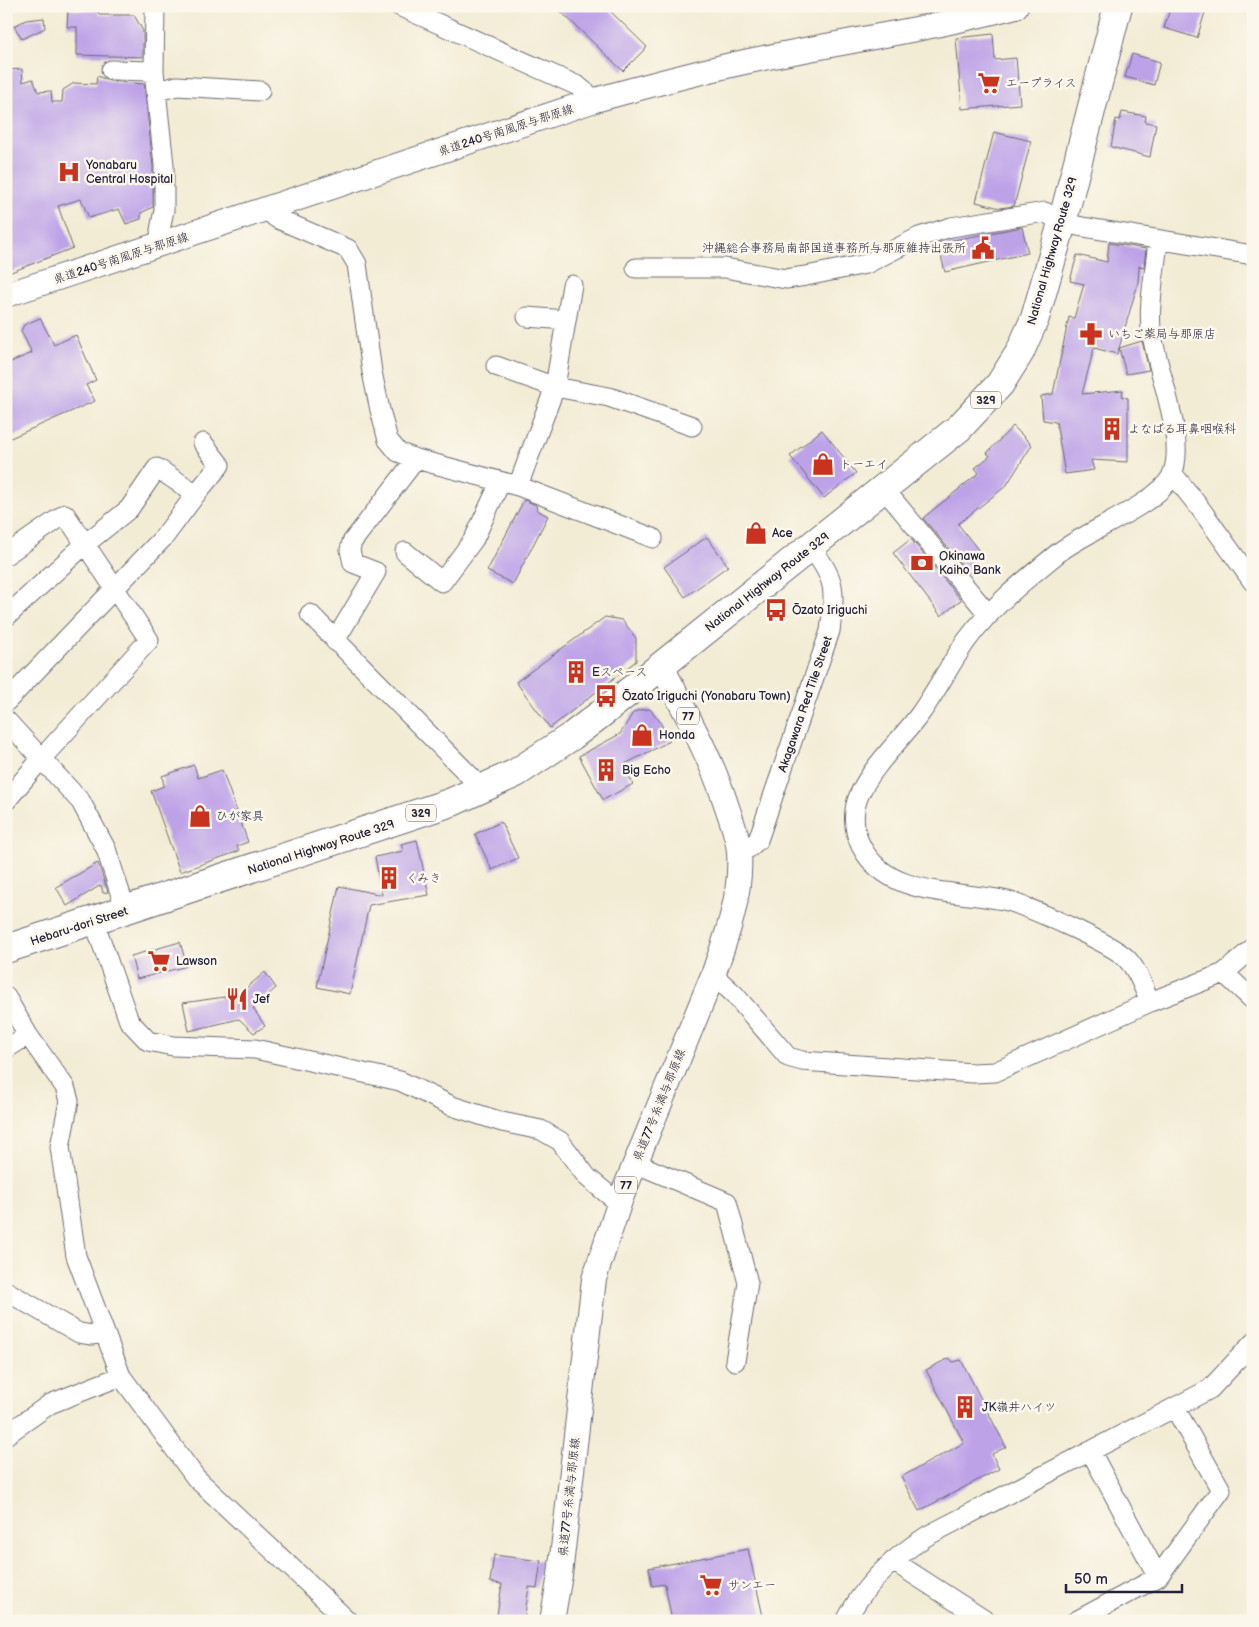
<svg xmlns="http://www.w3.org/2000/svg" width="1259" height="1627" viewBox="0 0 1259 1627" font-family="'Balsamiq Sans','Klee One',sans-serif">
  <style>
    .building { fill: #bda2e8 }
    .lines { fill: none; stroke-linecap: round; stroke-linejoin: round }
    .minor-casing { stroke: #6b6971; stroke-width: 21 }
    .major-casing { stroke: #6b6971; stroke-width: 26 }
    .highway-casing { stroke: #6b6971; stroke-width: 30 }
    .minor { stroke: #fff; stroke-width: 19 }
    .major { stroke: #fff; stroke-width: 24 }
    .highway { stroke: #fff; stroke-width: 28 }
    .labels { text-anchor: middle; stroke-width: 5; stroke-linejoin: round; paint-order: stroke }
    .shield { fill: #fbf7ec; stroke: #636270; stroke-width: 1 }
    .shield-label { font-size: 11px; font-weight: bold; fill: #22223b }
    .poi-label { font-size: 12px; fill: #22223b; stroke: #fbf7ec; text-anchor: start }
    .street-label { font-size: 12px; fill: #22223b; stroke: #fbf7ec }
  </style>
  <rect width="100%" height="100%" fill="#fbf7ec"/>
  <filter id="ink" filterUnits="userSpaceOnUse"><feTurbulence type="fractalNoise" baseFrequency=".02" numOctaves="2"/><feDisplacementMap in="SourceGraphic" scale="10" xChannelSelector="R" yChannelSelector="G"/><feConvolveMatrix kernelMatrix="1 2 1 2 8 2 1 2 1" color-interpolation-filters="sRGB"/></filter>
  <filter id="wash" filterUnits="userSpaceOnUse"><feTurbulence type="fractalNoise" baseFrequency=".0096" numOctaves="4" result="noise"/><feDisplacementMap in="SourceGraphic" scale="20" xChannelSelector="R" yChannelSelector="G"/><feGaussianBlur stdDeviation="1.12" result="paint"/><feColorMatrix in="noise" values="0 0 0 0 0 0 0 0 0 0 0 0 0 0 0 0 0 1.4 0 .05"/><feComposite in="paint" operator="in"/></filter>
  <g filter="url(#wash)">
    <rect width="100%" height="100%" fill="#f3ecd5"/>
    <g id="blocks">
      <path class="building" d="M555,6H605L647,47L623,71Z
        M1171,6H1207L1197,38L1164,28Z
        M68,9L99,12V15H134L143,31V57L77,55V27H67Z
        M44,18L45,28L22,39L14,26L26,20Z
        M993,34L995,60L1016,58L1020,104L962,109L956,38Z
        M1132,54L1160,62L1154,85L1125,77Z
        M22,69L23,82L33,79L38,92L51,91L52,102H62L63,90L74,83L96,84L97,76L110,81L144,84L153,166V207L141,213V219L126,224L119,209L89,218L81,199L58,206L73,248L6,274V70Z
        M1122,112L1146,116L1145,122L1156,124L1150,157L1111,147L1116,119L1120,120Z
        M994,132L1031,141L1014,206L1000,208L976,202Z
        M1022,227L1028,253L945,272L938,243Z
        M1109,243L1146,249L1144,267L1139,266L1138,283L1119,348L1142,341L1149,370L1126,374L1119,348L1117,354L1094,348L1082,394L1123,390L1122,397L1128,398V462L1091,460L1094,470L1065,474L1056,422L1043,420L1041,396L1053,394L1069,317L1074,318L1084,284L1070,281L1077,255L1107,262Z
        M40,318L54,345L76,335L96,380L86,385L95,401L6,440V364L32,353L21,331L24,325Z
        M1013,426L1032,445L1006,486L958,524L979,551L969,559L976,567L969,573L923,518L979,473L975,468L990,456L987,453Z
        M822,430L856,473L824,498L790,456Z
        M524,500L536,505L537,510L548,516L513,584L487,571Z
        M707,537L728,566L685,597L664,567Z
        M911,539L961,600L941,616L893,553Z
        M605,617L622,620L636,638V661L550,728L516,682Z
        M650,709L659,720L670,741L623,765L633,784L603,800L579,756L620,734L633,713L639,710Z
        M194,765L198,778L222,770L248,842L237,846L239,851L180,872L151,791L164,786L162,776Z
        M501,822L518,858L492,870L475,834Z
        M417,840L429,895L369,905L350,994L317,987L339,886L382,895L375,857L403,851L401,844Z
        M98,863L108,892L103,893L101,885L67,906L56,887Z
        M180,942L187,966L137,979L131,956Z
        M265,972L276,988L253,1008L265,1026L254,1033L239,1019L189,1031L183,1003L238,995Z
        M949,1358L953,1362L961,1360L1006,1447L992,1454L999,1469L919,1511L901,1477L964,1443L926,1370Z
        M748,1549L764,1621H672L665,1584L652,1586L649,1568Z
        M494,1555L541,1561L537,1588L529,1587L524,1621H496L502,1584L490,1582Z"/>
    </g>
  </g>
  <g filter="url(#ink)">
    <use href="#blocks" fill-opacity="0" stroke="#6b6971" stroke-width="1"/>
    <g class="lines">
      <defs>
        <path id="minor" d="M155,6L154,71L164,165V210L160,230L162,245
          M399,6L578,86L595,100
          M111,70L154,71
          M157,91L177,86L260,91
          M266,209L276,218L348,249L357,264L372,372L380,410L388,440L398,452L416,459L518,486L653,538
          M636,268H725L786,279L806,276L866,264L919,237L951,227L1045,212L1062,223L1083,227L1253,255
          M527,317L566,320
          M496,366L555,387L572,285
          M1173,474L1200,508L1253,582
          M518,486L555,387L609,397L692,426
          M884,489L989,615
          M196,494L220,465L203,443
          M405,552L442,582L474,539L500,483
          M6,555L65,514L149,640L41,759L6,801
          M310,614L471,777L480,791
          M6,617L84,545L129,509L157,468L196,494L164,537L6,702
          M335,641L376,572L353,563L350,550L352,542L416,459
          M6,720L81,802L106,849L126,911
          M739,852L749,848L758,840L830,631C835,591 837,580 811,548
          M94,921L129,1021L148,1041L173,1046L255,1049L400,1081L452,1106L502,1122L541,1130L560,1141L587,1177L610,1196L621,1198
          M1224,973L1253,1000
          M713,975L734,994L788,1057L802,1061L973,1073L995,1072L1150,1002L1224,973L1253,948
          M6,997L28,1035L65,1087L69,1101L60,1147L76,1256L121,1376L196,1478L348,1621
          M1150,1002C1143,987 1138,970 1126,958C1112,944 1024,904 1003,900C954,890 887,897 861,846C853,829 852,810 860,793C874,764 901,740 920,714C937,690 950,664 967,640C992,606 1026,579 1058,553C1086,531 1156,505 1171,477C1189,441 1155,368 1151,328C1148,302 1156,267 1158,240
          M6,1049L28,1035
          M635,1163L727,1202L748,1283L735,1361
          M6,1291L79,1333L92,1335L103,1332
          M6,1435L50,1404L121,1376
          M1091,1452L1158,1577
          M893,1561L986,1621
          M846,1621C863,1586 894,1557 927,1536L1210,1389L1253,1343
          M1076,1621L1158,1577L1221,1490L1175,1408"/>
        <path id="major" d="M6,295L595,100C646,86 697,72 749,61C838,42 928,30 1016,6
          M552,1621L560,1575L594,1279L621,1198L713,975C727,936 742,894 739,852C738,837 732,822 727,807C711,757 685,712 661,665"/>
        <path id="highway" d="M6,949L452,802L516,773L572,736L606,710L959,428L1000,384L1020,352L1035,318L1062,223L1118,6"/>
      </defs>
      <use href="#minor" class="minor-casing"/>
      <use href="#major" class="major-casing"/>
      <use href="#highway" class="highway-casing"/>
      <use href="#minor" class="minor"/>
      <use href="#major" class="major"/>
      <use href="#highway" class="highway"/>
    </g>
  </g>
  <defs>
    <symbol id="supermarket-bare" viewBox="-9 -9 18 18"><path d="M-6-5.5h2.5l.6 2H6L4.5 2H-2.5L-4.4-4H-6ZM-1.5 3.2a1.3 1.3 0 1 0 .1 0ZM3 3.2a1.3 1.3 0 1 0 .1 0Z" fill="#c8321e" stroke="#fbf7ec" stroke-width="2.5" paint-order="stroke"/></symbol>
    <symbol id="hospital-bare" viewBox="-9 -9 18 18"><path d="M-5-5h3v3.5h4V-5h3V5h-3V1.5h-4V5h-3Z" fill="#c8321e" stroke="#fbf7ec" stroke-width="2.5" paint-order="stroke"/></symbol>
    <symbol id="civic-bare" viewBox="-9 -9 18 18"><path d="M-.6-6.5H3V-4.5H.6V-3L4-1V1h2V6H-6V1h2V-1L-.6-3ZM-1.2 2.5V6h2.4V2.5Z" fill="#c8321e" stroke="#fbf7ec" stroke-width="2.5" paint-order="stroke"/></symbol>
    <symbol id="pharmacy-bare" viewBox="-9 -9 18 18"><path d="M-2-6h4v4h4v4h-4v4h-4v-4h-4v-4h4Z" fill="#c8321e" stroke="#fbf7ec" stroke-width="2.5" paint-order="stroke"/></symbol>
    <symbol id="building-bare" viewBox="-9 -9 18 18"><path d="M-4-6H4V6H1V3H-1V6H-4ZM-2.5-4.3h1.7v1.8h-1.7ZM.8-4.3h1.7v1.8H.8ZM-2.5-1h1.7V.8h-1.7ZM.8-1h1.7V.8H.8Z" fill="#c8321e" stroke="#fbf7ec" stroke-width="2.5" paint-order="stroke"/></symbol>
    <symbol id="shop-bare" viewBox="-9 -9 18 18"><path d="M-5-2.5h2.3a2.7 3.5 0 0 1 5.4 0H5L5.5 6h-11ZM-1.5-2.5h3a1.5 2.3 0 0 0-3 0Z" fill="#c8321e" stroke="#fbf7ec" stroke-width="2.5" paint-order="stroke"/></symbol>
    <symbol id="bank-bare" viewBox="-9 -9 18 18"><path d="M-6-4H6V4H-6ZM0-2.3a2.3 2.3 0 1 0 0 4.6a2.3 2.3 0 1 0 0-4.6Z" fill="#c8321e" stroke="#fbf7ec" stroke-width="2.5" paint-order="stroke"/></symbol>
    <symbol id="bus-bare" viewBox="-9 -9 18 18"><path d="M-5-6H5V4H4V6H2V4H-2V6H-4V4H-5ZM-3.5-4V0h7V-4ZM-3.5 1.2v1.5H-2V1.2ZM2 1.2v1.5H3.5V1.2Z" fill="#c8321e" stroke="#fbf7ec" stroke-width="2.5" paint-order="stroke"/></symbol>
    <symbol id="restaurant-bare" viewBox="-9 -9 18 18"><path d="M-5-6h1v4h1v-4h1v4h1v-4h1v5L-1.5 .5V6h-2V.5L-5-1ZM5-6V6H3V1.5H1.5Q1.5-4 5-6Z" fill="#c8321e" stroke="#fbf7ec" stroke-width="2.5" paint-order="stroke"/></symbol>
  </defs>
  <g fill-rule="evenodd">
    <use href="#supermarket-bare" x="973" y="67" width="32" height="32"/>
    <use href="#hospital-bare" x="53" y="156" width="32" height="32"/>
    <use href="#civic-bare" x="967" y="232" width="32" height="32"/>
    <use href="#pharmacy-bare" x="1075" y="318" width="32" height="32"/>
    <use href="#building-bare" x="1096" y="413" width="32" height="32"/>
    <use href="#shop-bare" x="807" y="448" width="32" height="32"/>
    <use href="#shop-bare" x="740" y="517" width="32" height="32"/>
    <use href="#bank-bare" x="906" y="547" width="32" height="32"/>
    <use href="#bus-bare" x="760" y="594" width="32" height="32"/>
    <use href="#building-bare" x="560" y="656" width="32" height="32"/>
    <use href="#bus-bare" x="590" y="680" width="32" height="32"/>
    <use href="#shop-bare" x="626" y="719" width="32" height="32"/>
    <use href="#building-bare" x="590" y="754" width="32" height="32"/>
    <use href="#shop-bare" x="184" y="800" width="32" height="32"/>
    <use href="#building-bare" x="373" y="862" width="32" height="32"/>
    <use href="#supermarket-bare" x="143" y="945" width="32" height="32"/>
    <use href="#restaurant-bare" x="221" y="983" width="32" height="32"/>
    <use href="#building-bare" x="949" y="1391" width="32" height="32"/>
    <use href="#supermarket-bare" x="695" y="1569" width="32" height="32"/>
  </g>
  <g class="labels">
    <g class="shield">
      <rect x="971" y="391.5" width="30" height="17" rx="4"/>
      <rect x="677" y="707.5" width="22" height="17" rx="4"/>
      <rect x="406" y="804.5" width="30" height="17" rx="4"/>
      <rect x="615" y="1176.5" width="22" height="17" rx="4"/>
    </g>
    <g class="shield-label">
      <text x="986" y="404">329</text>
      <text x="688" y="720">77</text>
      <text x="421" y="817">329</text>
      <text x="626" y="1189">77</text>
    </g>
    <g class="poi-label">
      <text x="1006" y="87">エープライス</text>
      <text x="86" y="169">Yonabaru<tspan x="86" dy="14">Central Hospital</tspan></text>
      <text x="966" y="252" text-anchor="end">沖縄総合事務局南部国道事務所与那原維持出張所</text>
      <text x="1108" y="338">いちご薬局与那原店</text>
      <text x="1128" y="433">よなばる耳鼻咽喉科</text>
      <text x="840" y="468">トーエイ</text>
      <text x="772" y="537">Ace</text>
      <text x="939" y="560">Okinawa<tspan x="939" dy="14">Kaiho Bank</tspan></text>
      <text x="792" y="614">Ōzato Iriguchi</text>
      <text x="592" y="676">Eスペース</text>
      <text x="622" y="700">Ōzato Iriguchi (Yonabaru Town)</text>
      <text x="659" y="739">Honda</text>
      <text x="622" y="774">Big Echo</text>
      <text x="216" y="820">ひが家具</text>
      <text x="406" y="882">くみき</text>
      <text x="176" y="965">Lawson</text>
      <text x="253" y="1003">Jef</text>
      <text x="982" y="1411">JK嶺井ハイツ</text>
      <text x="728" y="1589">サンエー</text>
    </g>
    <g class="street-label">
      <text transform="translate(506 130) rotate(-18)" y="4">県道240号南風原与那原線</text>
      <text transform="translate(1052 251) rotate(-74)" y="4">National Highway Route 329</text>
      <text transform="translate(121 258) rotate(-18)" y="4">県道240号南風原与那原線</text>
      <text transform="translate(767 582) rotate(-38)" y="4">National Highway Route 329</text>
      <text transform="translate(805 704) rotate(-71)" y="4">Akagawara Red Tile Street</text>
      <text transform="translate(321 847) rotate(-18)" y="4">National Highway Route 329</text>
      <text transform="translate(79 926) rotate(-18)" y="4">Hebaru-dori Street</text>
      <text transform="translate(659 1105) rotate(-68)" y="4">県道77号糸満与那原線</text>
      <text transform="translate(569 1497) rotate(-84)" y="4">県道77号糸満与那原線</text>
    </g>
  </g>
  <rect width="1259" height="1627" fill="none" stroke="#fbf7ec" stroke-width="25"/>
  <path d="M1066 1584v8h116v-8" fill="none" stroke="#22223b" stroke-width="2.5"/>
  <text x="1074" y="1584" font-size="15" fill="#22223b" stroke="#fbf7ec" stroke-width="4" paint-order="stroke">50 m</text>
</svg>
